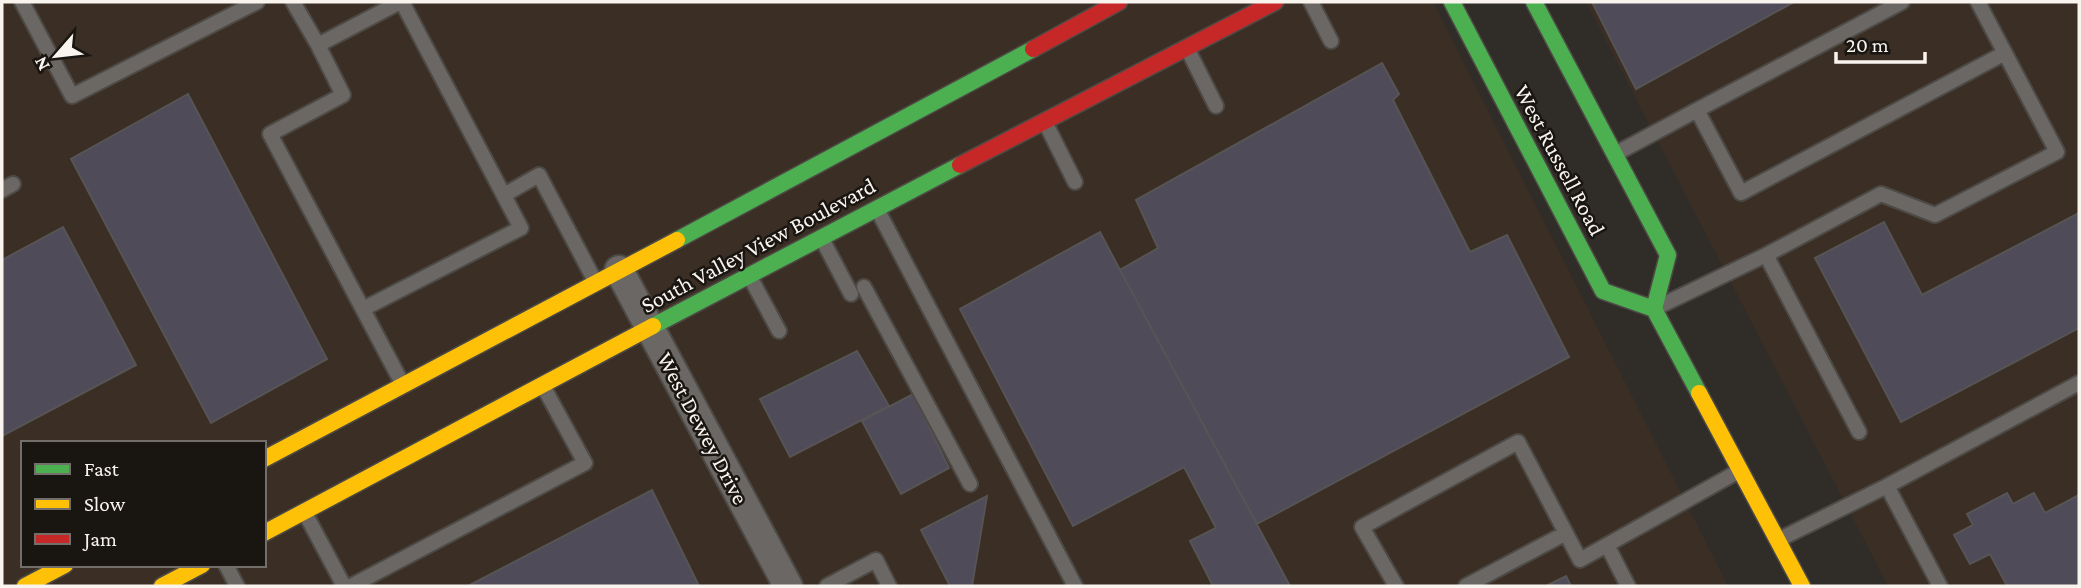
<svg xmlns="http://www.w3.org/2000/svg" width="2081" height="588" viewBox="0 0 2081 588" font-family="'Crimson Pro',serif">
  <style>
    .built { fill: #3b2f25; fill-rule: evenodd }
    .building { fill: #4f4b59; stroke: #565455; stroke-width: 2 }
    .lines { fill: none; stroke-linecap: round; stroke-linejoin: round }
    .lane-casing { stroke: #4d4a46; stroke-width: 18 }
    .street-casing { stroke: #4d4a46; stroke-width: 32 }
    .fast-casing { stroke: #4d4a46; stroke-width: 19 }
    .slow-casing { stroke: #4d4a46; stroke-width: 19 }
    .jam-casing { stroke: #4d4a46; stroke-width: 19 }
    .lane { stroke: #6b6764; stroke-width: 14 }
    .street { stroke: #6b6764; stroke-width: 28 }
    .fast { stroke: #4caf50; stroke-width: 16 }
    .slow { stroke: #ffc107; stroke-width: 16 }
    .jam { stroke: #c62828; stroke-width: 16 }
    .labels { text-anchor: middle; stroke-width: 5; stroke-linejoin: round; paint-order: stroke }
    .street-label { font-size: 23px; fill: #faf4ef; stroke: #191511 }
  </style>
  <rect width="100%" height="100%" fill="#302c28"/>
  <path class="built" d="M2,2H1433L1728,586H2ZM23,443H264V565H23Z
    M1586,2H2079V586H1888Z"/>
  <path class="building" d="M1592,2H1794L1636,89Z
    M1382,63L1399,94L1393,100L1470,252L1507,235L1569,357L1257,524L1120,270L1158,248L1136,200Z
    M188,94L327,359L211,423L71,159Z
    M2079,213V328L1901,422L1815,258L1884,222L1922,295Z
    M63,227L136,365L2,436V260Z
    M1100,232L1120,270L1290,586H1213L1190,541L1216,528L1184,467L1073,526L960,309Z
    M857,351L889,406L790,457L760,399Z
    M913,394L949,468L901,494L862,421Z
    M652,490L699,586H468Z
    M2007,493L2013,504L2034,493L2045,513L2079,495V586H2007L1990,554L1970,564L1954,535L1973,525L1967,514Z
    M987,496L972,586H950L921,530Z
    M1566,576L1571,586H1546Z"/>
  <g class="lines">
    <defs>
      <path id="lane" d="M22,2L72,96L257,2
        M293,2L318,45
        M400,2L318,45L343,95L270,134L402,383
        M1311,2L1331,41
        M1187,48L1216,106
        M1697,110L1902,2
        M1046,124L1075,182
        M1615,154L1697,110L1741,193L2005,53
        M2,190L13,184
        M504,195L539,175L595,281
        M877,209L1075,586
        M822,239L851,294
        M1766,255L1859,432
        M750,277L779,331
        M864,287L970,484
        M1662,305L1766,255L1881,194L1935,215L2057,152L1978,2
        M363,309L521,228L402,2
        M1887,486L2079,383
        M305,513L344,586
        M1780,539L1887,486L1940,586
        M1607,545L1628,586
        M226,565L237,586
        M351,586L585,463L543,386
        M827,586L876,560L889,586
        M1396,586L1362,527L1518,442L1580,560L1739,471
        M1466,586L1566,533"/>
      <path id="street" d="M619,270L788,586"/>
      <path id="fast" d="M1452,2L1603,291L1654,309L1699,393
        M1534,2L1668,255L1654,309
        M677,240L1033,49
        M653,326L960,165"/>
      <path id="slow" d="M1699,393L1802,586
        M264,459L677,240
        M264,533L653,326
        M25,586L65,565
        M162,586L202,565"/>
      <path id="jam" d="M1033,49L1119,2
        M960,165L1275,2"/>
    </defs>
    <use href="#lane" class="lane-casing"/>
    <use href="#street" class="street-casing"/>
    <use href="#fast" class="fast-casing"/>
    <use href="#slow" class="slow-casing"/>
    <use href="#jam" class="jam-casing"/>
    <use href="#lane" class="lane"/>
    <use href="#street" class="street"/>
    <use href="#fast" class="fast"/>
    <use href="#slow" class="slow"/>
    <use href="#jam" class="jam"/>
  </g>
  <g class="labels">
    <g class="street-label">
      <text transform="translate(1560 160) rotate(62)" y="8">West Russell Road</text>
      <text transform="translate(758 245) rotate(-28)" y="8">South Valley View Boulevard</text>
      <text transform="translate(703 428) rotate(62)" y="8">West Dewey Drive</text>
    </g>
  </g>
  <rect width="2081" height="588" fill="none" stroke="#faf4ef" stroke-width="7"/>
  <rect x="21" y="441" width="245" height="126" fill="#191511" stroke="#736e6a" stroke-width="2"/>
  <rect x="35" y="464" width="35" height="10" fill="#4caf50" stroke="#736e6a" stroke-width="2"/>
  <text x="84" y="476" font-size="21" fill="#faf4ef">Fast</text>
  <rect x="35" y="499" width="35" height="10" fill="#ffc107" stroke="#736e6a" stroke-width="2"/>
  <text x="84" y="511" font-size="21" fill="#faf4ef">Slow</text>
  <rect x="35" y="534" width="35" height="10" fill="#c62828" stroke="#736e6a" stroke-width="2"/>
  <text x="84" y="546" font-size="21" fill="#faf4ef">Jam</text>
  <g transform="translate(56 56) rotate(242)" stroke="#191511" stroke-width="5" paint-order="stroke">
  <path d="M0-5L12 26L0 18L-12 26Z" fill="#faf4ef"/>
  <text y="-10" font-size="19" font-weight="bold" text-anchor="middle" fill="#faf4ef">N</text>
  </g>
  <path d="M1836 52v10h89v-10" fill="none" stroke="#faf4ef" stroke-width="3.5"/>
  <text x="1846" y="52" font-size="21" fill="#faf4ef" stroke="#191511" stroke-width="5" paint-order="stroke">20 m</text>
</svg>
